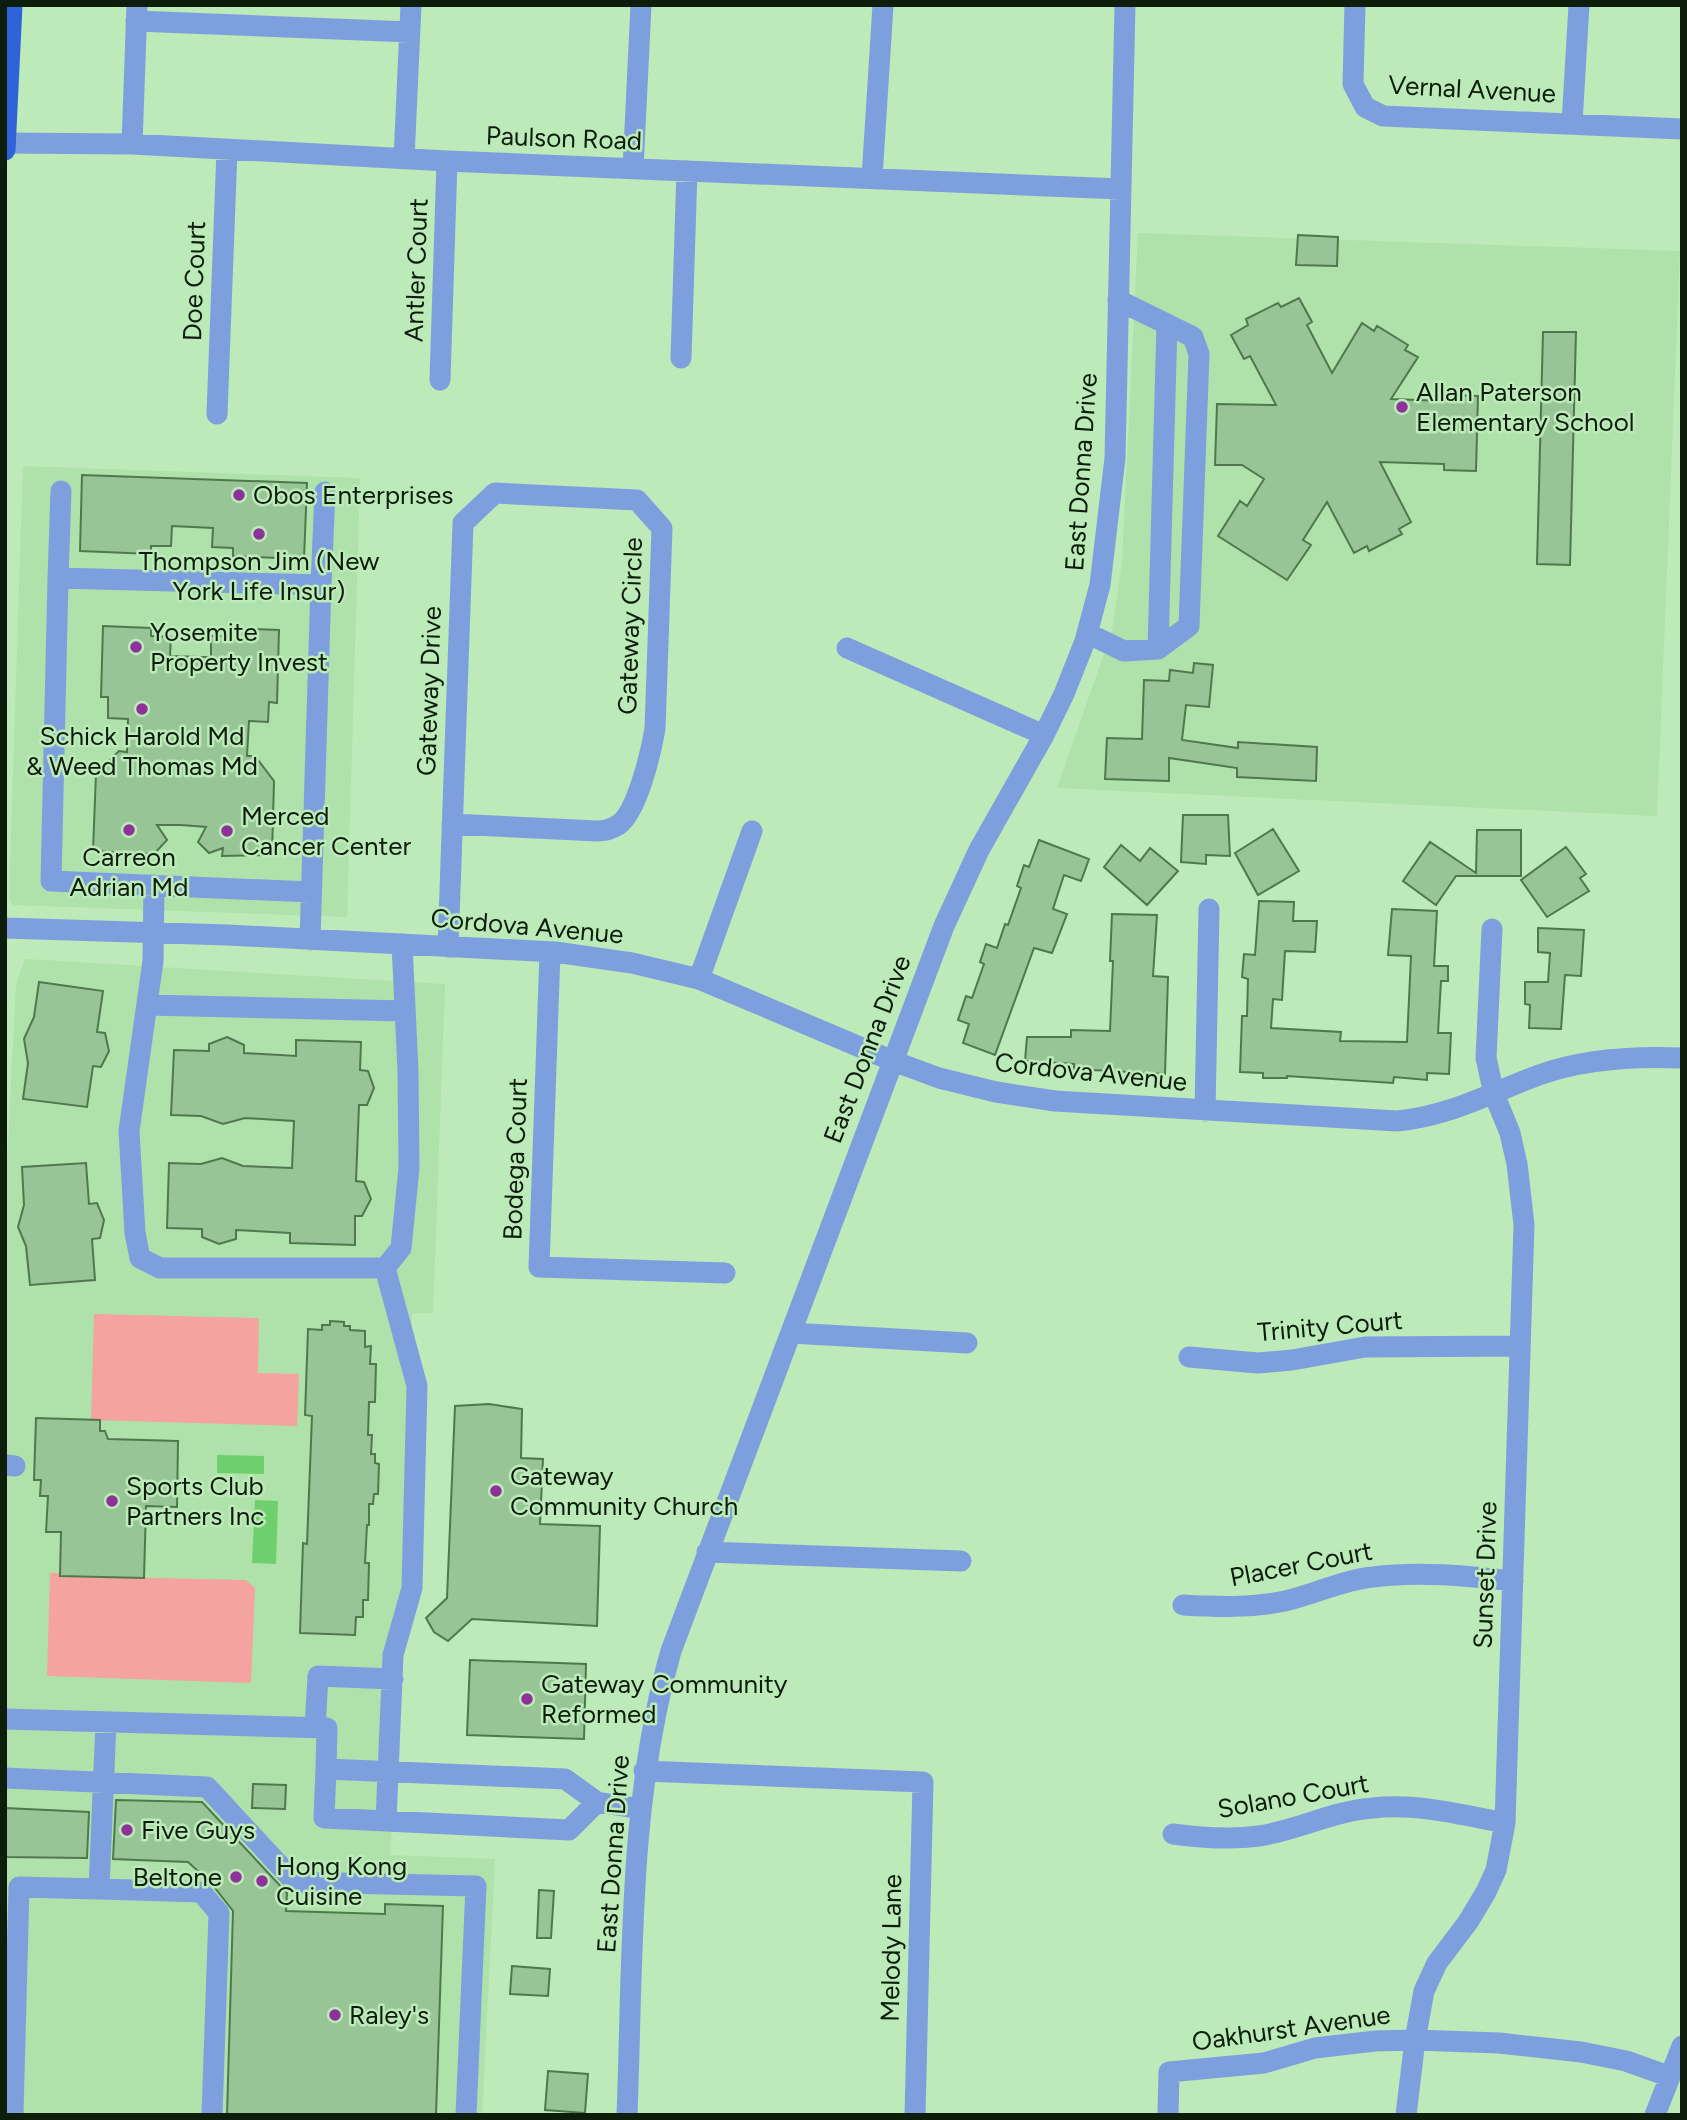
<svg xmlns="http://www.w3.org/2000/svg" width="1687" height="2120" viewBox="0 0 1687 2120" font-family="Figtree,sans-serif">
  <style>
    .built { fill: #aee2aa }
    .green { fill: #f5a39e }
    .water { fill: #70cf6d }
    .building { fill: #98c595; stroke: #4f794d; stroke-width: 2 }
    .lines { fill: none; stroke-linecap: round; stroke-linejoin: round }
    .minor { stroke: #7e9fde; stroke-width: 21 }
    .major { stroke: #2e63d9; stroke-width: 21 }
    .poi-dot { fill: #8f319b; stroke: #bceab9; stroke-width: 2.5 }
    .labels { text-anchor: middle; stroke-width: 5; stroke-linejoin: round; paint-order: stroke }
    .street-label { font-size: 26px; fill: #0c1d0b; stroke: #bceab9 }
    .poi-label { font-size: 26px; fill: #0c1d0b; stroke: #bceab9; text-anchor: start }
  </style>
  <rect width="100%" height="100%" fill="#bceab9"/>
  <path class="built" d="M1138,233L1680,251L1657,816L1057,788L1112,631L1122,563Z
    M23,466L360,478L347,917L13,905L9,898Z
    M25,959L445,984L433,1313H412L407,1584L390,1855L495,1859L482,2115H5V1202L16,984Z"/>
  <path class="green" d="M94,1314L259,1318L258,1373L299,1374L297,1426L91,1420Z
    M50,1573H59L60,1576L246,1580L255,1588L251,1683L47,1676Z"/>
  <path class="water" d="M217,1455L264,1456V1474L217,1473Z
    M255,1500L278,1501L276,1564L252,1563Z"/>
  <path class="building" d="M1298,235L1338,237L1337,266L1296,265Z
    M1299,298L1312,322L1307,325L1332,373L1362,323L1374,331L1377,326L1408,345L1405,350L1418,357L1391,399L1446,401L1447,395L1478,396L1476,471L1444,470V464L1380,462L1411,522L1399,529L1402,534L1369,551L1367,546L1354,553L1327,502L1303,540L1311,545L1287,580L1218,536L1240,501L1247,506L1264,479L1242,465H1215L1217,404L1276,405L1250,356L1244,359L1231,335L1248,325L1246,319L1278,303L1281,307Z
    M1543,332H1576L1570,565L1537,564Z
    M82,475L307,483L304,559L233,556V548L212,547L213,528L172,526L171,546H151V554L80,551Z
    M103,626L151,628V636L171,637L170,656L203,657H211V636H232V628L279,630L277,703L269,702L268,722L249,721L247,756H255L274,781L272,855L222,856L223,848L209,853L198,842L206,827L181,825H157L167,840L154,854L93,851L96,773L119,751L127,752L128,719L108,718V697H101Z
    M1194,663L1213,665L1209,707L1186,705L1182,740L1238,748V742L1317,747L1316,781L1237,777V768L1169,758V781L1105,779L1107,738L1142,739L1144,680L1169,681L1170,670L1193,673Z
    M1183,815H1228L1230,856L1206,855V864L1181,862Z
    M1273,829L1299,871L1258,895L1235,853Z
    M1477,830H1521V876H1456L1436,905L1403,881L1430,842L1476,873Z
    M1039,840L1089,859L1081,881L1064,875L1053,909L1067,914L1052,953L1034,948L995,1055L963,1043L969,1024L958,1020L966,996L972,998L984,964L980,962L986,944L997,948L1005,924L1008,925L1021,888L1017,886L1024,865L1029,867Z
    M1121,845L1140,861L1150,848L1178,871L1147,905L1104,867Z
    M1566,847L1586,874L1580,878L1589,891L1547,917L1521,880Z
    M1259,901L1294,902L1293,921H1317L1315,952L1285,951L1282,1000L1273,999L1271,1028L1341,1032L1340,1041L1407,1042L1411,956L1388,955L1392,909L1437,911L1434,966H1448V981H1441L1438,1033H1451L1449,1074L1427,1073V1080L1394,1077L1393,1083L1287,1076V1078H1263V1073L1240,1072L1242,1016H1247L1248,979L1242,977L1244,954L1255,955Z
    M1112,914L1157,915L1153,976L1168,977L1165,1074L1074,1069V1064L1025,1061L1027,1037H1071V1030L1110,1031L1113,961H1110Z
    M1538,928L1584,930L1581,976L1565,975L1561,1029L1529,1028L1530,1005L1525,1004V982H1548L1550,953L1538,952Z
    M39,982L103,991L97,1032L105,1033L109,1051L101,1067L93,1066L87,1107L23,1099L28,1063L24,1039L34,1017Z
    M227,1037L244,1045V1053L296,1056V1040L361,1042L360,1070L368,1071L374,1088L367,1105H359L356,1181L364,1182L371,1199L362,1216H355V1245L290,1243V1233L236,1230V1239L219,1244L202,1237V1229L167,1228L169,1163L201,1164L222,1158L243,1166L292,1168L294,1121L245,1118L223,1124L201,1116L171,1115L174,1050L209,1051V1044Z
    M86,1163L89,1204L97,1203L104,1220L100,1238L92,1239L95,1280L30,1285L26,1246L18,1227L24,1205L22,1167Z
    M330,1321L344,1322V1326H350V1330L365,1331V1347L371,1346L370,1364H376L375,1402H369L368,1435H372L371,1454H375V1463L379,1464L378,1494H374L373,1504H369V1525H367L365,1563H369L368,1600H363V1617H356L355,1635L300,1633L303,1543L307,1544L312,1416L305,1415L308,1329L322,1330V1325H330Z
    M489,1404L522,1409L521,1458L543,1459L540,1524L600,1526L597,1626L472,1619L448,1641L434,1632L426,1618L447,1598L455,1406Z
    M36,1418L100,1420V1431H105L108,1439L178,1441L177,1507L146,1506L144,1578L60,1576L61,1532H46L48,1496H40L41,1480H34Z
    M470,1660L586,1664L584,1739L467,1735Z
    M253,1784L286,1785L285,1809L252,1808Z
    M116,1800L202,1802L287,1893L286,1911L385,1914V1904L443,1906L436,2115H227L233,1911L211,1883L188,1862L113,1859Z
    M5,1808L89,1812L87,1858L5,1857Z
    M539,1890L554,1891L551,1938H537Z
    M512,1966L550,1969L548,1996L510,1994Z
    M548,2071L588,2074L585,2113L545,2110Z"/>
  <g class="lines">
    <path class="minor" d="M1355,5L1353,84L1365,107L1383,116L1682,129
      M136,21L410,32
      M1572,123L1579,5
      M5,143L132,144L447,161L1121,189
      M132,144L137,5
      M404,159L411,5
      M633,169L641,5
      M872,178L883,5
      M681,358L687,171
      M440,380L447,161
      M217,414L227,150
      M58,578L61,491
      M321,585L325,492
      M1087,633L1124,651L1158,649L1189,626L1199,354L1193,337L1118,300
      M847,648L1044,735
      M1158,649L1167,324
      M154,885L153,961L129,1131L135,1233L140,1258L160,1268H385L401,1248L409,1168L408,1071L402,944
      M5,928L228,935L555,952L632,963L699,979L893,1061L939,1078L996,1092L1055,1101L1397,1121C1450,1116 1490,1093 1539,1075C1583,1059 1635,1056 1682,1058
      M310,940L321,585L58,578L51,881L311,892
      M448,947L463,523L495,493L637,500L662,528L655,729C651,752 637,813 618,825C612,829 604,831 597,831L452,824
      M550,952L539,1267L725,1273
      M699,979L752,831
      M147,1005L405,1011
      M1205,1111L1209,909
      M385,1268L417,1386L412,1588L393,1655L386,1821
      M791,1333L967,1343
      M1189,1357L1258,1363L1292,1360L1365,1347L1520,1346
      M5,1465L15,1466
      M707,1552L961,1561
      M1183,1605C1218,1607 1251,1608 1285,1601C1315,1594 1342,1580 1373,1577C1420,1571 1466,1576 1513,1581
      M5,1719L327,1728L326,1769
      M315,1728L318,1676L393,1679
      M644,1771L923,1782L915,2115
      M5,1778L207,1787L295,1882L476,1886L466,2115
      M597,1802L569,1830L324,1818L326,1769L565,1779L597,1802L641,1809
      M1173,1834C1202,1838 1230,1840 1259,1836C1298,1830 1333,1811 1373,1808C1416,1803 1463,1815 1505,1823
      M99,1889L201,1892L219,1913L212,2115
      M13,2115L19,1887L99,1889L106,1722
      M627,2115C633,1960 628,1801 671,1651L944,926L979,850L1044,735L1064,694L1085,641L1100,585L1115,458L1125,5
      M1168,2115L1169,2072L1264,2063L1315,2048L1375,2041L1415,2040L1499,2043L1581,2052L1626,2061L1668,2076
      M1406,2115L1415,2040L1424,1991L1437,1963L1468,1922L1486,1892L1496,1870L1505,1823L1524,1225L1517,1164L1510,1133L1494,1094L1486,1058L1492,929
      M1655,2115L1682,2046"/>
    <path class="major" d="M5,150L12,5"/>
  </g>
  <g class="poi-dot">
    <circle cx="1402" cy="407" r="7"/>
    <circle cx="239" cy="495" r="7"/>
    <circle cx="259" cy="534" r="7"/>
    <circle cx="136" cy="647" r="7"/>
    <circle cx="142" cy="709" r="7"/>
    <circle cx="129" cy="830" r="7"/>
    <circle cx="227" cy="831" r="7"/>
    <circle cx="496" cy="1491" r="7"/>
    <circle cx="112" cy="1501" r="7"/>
    <circle cx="527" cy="1699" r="7"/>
    <circle cx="127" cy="1830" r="7"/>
    <circle cx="236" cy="1877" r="7"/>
    <circle cx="262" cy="1881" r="7"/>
    <circle cx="335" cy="2015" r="7"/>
  </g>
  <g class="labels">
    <g class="street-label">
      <text transform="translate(1472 89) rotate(3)" y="9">Vernal Avenue</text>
      <text transform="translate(564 138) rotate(2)" y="9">Paulson Road</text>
      <text transform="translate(416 270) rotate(-88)" y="9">Antler Court</text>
      <text transform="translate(194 281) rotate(-88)" y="9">Doe Court</text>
      <text transform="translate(1081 472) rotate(-86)" y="9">East Donna Drive</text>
      <text transform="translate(630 626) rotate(-88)" y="9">Gateway Circle</text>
      <text transform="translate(429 691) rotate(-88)" y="9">Gateway Drive</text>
      <text transform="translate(527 926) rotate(5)" y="9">Cordova Avenue</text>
      <text transform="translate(867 1049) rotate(-69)" y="9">East Donna Drive</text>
      <text transform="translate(1091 1072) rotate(6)" y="9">Cordova Avenue</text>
      <text transform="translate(515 1159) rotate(-88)" y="9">Bodega Court</text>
      <text transform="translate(1330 1326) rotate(-5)" y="9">Trinity Court</text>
      <text transform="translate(1301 1564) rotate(-11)" y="9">Placer Court</text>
      <text transform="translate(1485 1575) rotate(-88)" y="9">Sunset Drive</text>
      <text transform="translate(1293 1796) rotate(-10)" y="9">Solano Court</text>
      <text transform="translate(613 1854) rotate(-86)" y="9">East Donna Drive</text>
      <text transform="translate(891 1948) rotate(-89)" y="9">Melody Lane</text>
      <text transform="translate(1291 2028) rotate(-8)" y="9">Oakhurst Avenue</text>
    </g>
    <g class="poi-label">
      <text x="1416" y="401">Allan Paterson<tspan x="1416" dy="30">Elementary School</tspan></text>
      <text x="253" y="504">Obos Enterprises</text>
      <text x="259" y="570" text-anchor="middle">Thompson Jim (New<tspan x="259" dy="30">York Life Insur)</tspan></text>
      <text x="150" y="641">Yosemite<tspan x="150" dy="30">Property Invest</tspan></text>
      <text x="142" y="745" text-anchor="middle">Schick Harold Md<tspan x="142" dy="30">&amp; Weed Thomas Md</tspan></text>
      <text x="241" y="825">Merced<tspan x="241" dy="30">Cancer Center</tspan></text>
      <text x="129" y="866" text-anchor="middle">Carreon<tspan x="129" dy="30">Adrian Md</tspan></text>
      <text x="510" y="1485">Gateway<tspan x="510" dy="30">Community Church</tspan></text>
      <text x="126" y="1495">Sports Club<tspan x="126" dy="30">Partners Inc</tspan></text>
      <text x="541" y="1693">Gateway Community<tspan x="541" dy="30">Reformed</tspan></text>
      <text x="141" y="1839">Five Guys</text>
      <text x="276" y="1875">Hong Kong<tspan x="276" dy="30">Cuisine</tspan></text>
      <text x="222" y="1886" text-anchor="end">Beltone</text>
      <text x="349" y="2024">Raley's</text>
    </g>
  </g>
  <rect width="1687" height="2120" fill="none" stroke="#0c1d0b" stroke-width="14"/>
</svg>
